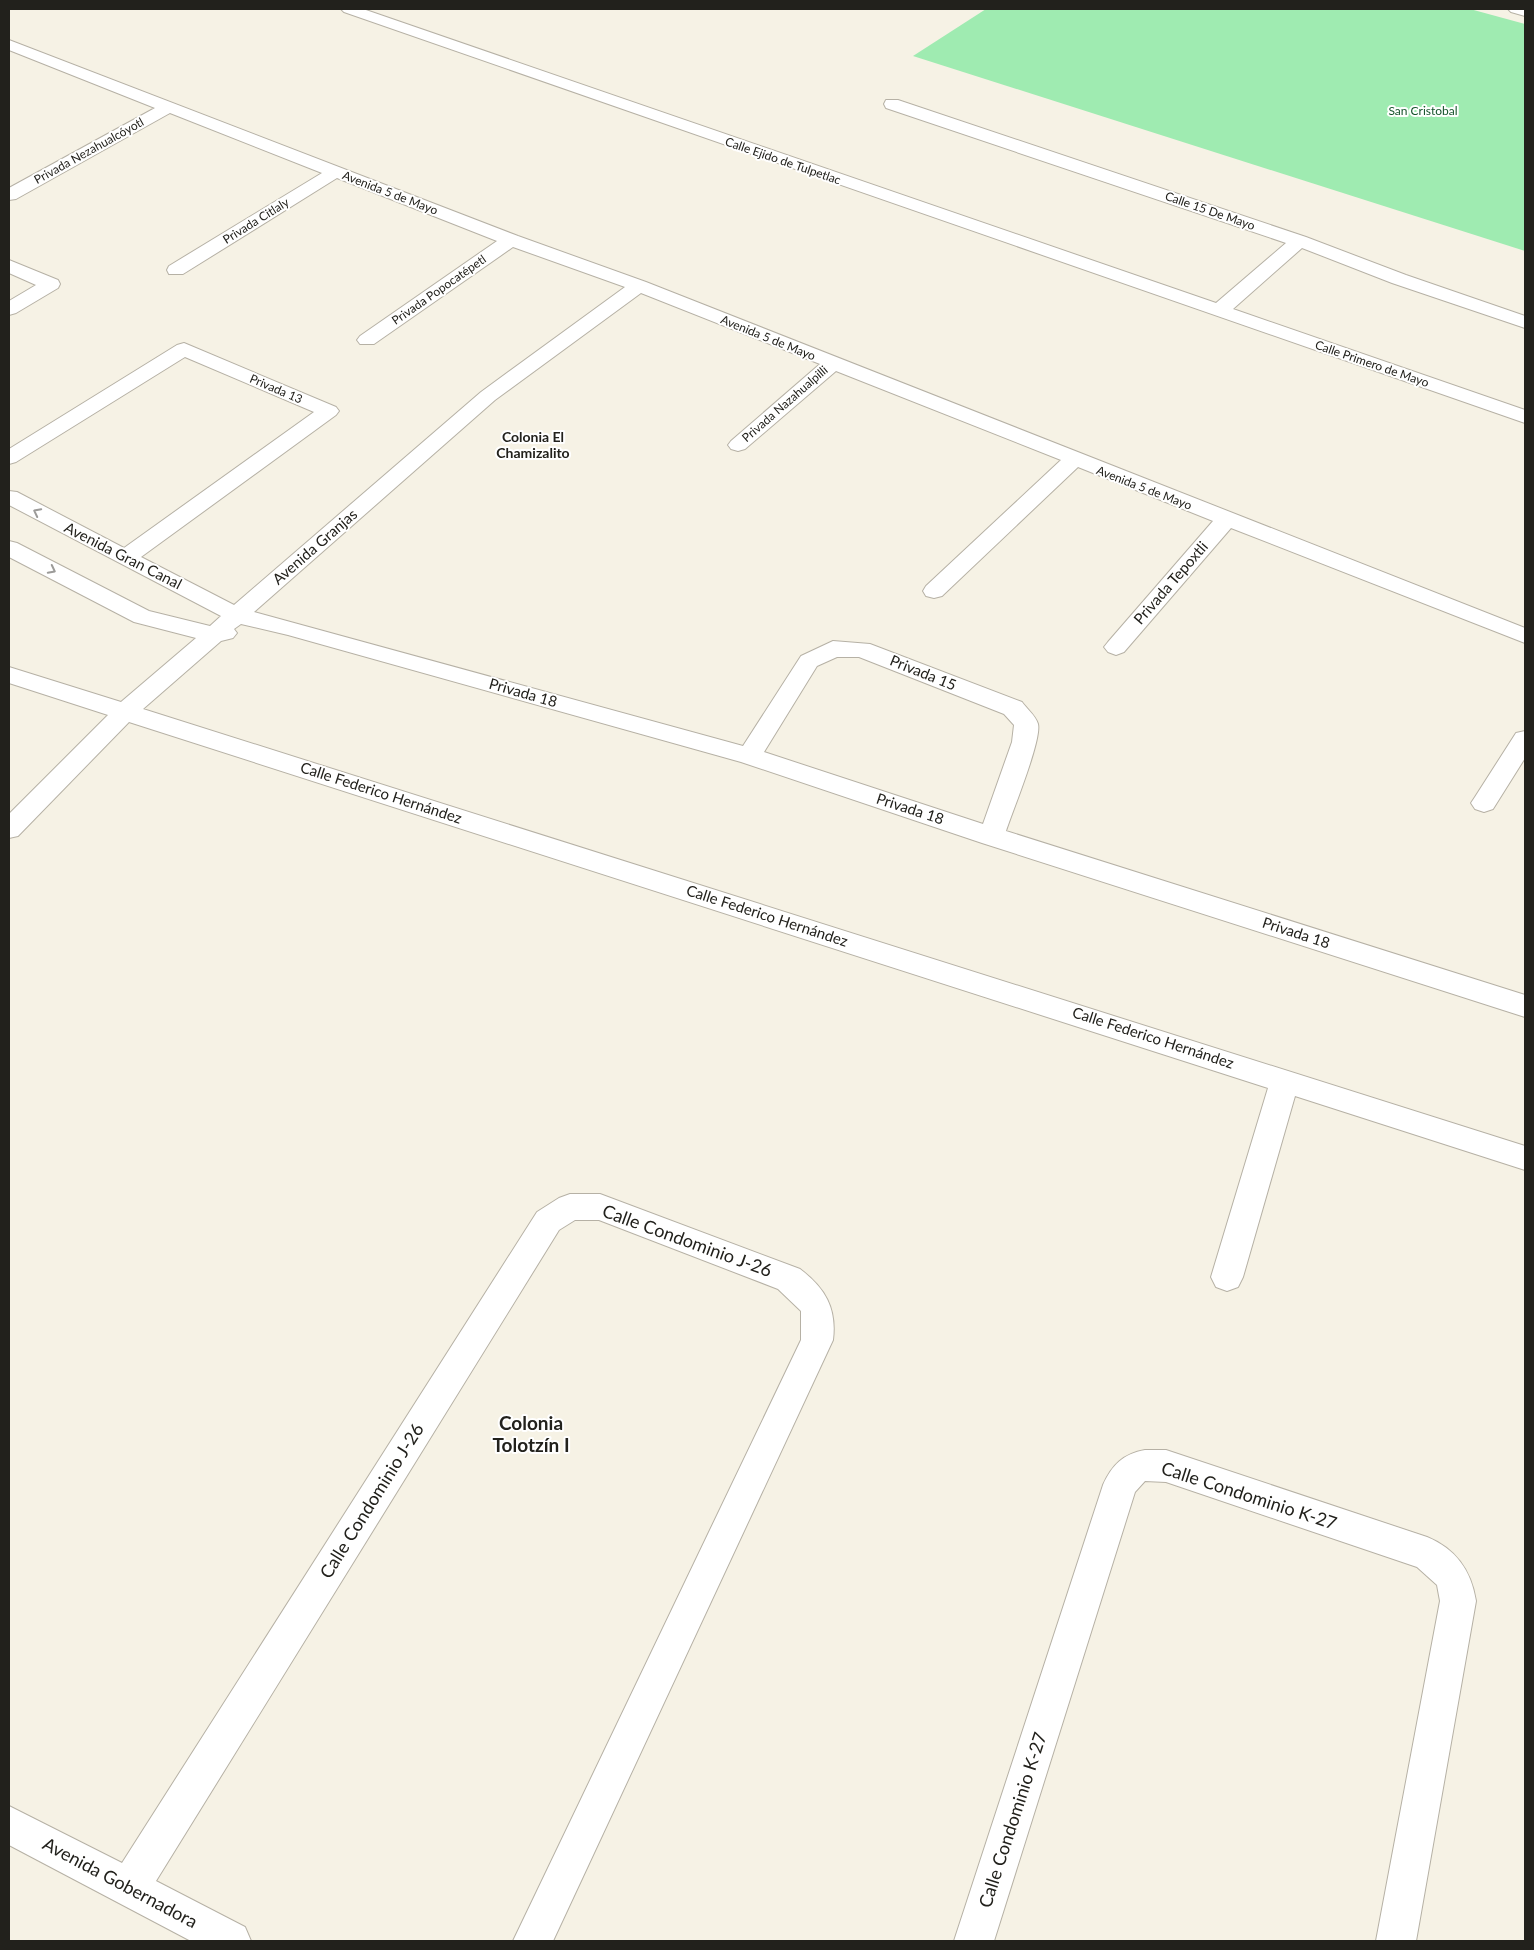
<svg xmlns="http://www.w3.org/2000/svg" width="1534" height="1950" viewBox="0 0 1534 1950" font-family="Lato,sans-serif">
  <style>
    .green { fill: #9febb1 }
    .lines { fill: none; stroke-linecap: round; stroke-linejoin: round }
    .minor-casing { stroke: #b6b1a5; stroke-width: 2 }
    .minor { fill: #fff; fill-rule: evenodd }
    .oneway { stroke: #9c9b99 }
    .labels { text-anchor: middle; stroke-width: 4; stroke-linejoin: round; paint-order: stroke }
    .far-park-label { font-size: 12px; fill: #15522b; stroke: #fff }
    .far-street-label { font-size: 12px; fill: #22211c; stroke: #fff }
    .far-neighbourhood-label { font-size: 14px; font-weight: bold; fill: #22211c; stroke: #fff }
    .street-label { font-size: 15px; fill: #22211c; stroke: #fff }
    .near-street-label { font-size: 18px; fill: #22211c; stroke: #fff }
    .near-neighbourhood-label { font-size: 19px; font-weight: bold; fill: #22211c; stroke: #fff }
  </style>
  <rect width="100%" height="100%" fill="#f6f2e5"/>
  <path class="green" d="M986,9H1470L1525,24V251L913,56Z"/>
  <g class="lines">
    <defs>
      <path id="minor" d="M341,9H363L1216,303L1286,243L886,108L884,104L886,100H898L1306,237L1406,275L1525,316V328L1392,283L1302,248L1233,309L1525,410V423L344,12Z
        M1508,9H1525V16L1511,12Z
        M9,40L518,236L646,282L1525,628V643L1231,528L1124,652L1116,655L1108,652L1104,647L1108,642L1213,521L1078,467L942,596L934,598L926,596L923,591L926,586L1061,460L836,371L745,449L738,451L731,449L728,445L731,441L820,364L641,293L495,400L254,612L743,746L801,656L833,641L870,644L1022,702C1026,708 1036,716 1038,724C1042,740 1012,812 1006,831L1525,995V1017L982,843L741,762L288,635L241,624L234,629L237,633L233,638L221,641L143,709L1525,1146V1170L1295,1096L1243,1277L1238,1287L1227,1291L1216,1287L1211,1277L1268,1088L129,722L18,836L9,838V814L108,715L9,683V667L121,702L196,638L134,622L9,557V541L17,543L149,611L210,626L221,616L9,505V491L17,492L124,548L314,412L185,357L16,462L9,464V449L177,345L184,343L336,407L339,411L336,415L141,557L234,605L481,392L625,287L513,247L374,344H360L357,340L360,336L497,241L337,178L183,274H169L167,270L169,266L322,173L170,113L16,199L9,200V188L155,108L9,50ZM837,657H859L1004,714L1014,725L1012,742L983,824L764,752L817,666Z
        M9,260L58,280L60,284L58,288L16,313L9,315V301L36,285L9,273Z
        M1525,731V758L1493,809L1484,812L1475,809L1471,803L1475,797L1516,733Z
        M570,1194H600L800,1269C825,1288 837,1308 833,1340L553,1941H513L801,1340V1311L778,1289L599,1220H575L559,1230L156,1881L245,1927L251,1941H191L9,1845V1806L122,1863L537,1212L559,1198Z
        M1145,1450H1166L1427,1537C1456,1549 1471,1570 1476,1601L1416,1941H1376L1440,1601L1437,1585L1417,1567L1166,1482L1145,1481L1135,1492L994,1941H954L1103,1485C1112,1465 1123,1454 1145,1450Z"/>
    </defs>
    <use href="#minor" class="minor-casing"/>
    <use href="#minor" class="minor"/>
  </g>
  <defs><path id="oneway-chevron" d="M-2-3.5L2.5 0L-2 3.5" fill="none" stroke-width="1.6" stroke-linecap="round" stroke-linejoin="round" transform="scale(1.25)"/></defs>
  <g class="oneway">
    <use href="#oneway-chevron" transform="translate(37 512) rotate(-153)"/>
    <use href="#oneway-chevron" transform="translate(52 570) rotate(27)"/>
  </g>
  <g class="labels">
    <g class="far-park-label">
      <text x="1423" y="115">San Cristobal</text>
    </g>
    <g class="far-street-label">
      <text transform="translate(89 151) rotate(-29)" y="4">Privada Nezahualcóyotl</text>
      <text transform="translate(783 161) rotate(19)" y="4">Calle Ejido de Tulpetlac</text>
      <text transform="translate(390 193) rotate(21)" y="4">Avenida 5 de Mayo</text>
      <text transform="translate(1210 211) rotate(19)" y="4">Calle 15 De Mayo</text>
      <text transform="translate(256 221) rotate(-32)" y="4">Privada Citlaly</text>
      <text transform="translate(439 290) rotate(-35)" y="4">Privada Popocatépetl</text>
      <text transform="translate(768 338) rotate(22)" y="4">Avenida 5 de Mayo</text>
      <text transform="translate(1372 364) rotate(19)" y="4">Calle Primero de Mayo</text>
      <text transform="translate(276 389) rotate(23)" y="4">Privada 13</text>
      <text transform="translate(785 404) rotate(-41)" y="4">Privada Nazahualpilli</text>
      <text transform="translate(1144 488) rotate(21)" y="4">Avenida 5 de Mayo</text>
    </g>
    <g class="far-neighbourhood-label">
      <text x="533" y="442">Colonia El<tspan x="533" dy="16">Chamizalito</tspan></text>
    </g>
    <g class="street-label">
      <text transform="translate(315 547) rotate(-41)" y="5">Avenida Granjas</text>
      <text transform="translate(123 556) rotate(27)" y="5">Avenida Gran Canal</text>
      <text transform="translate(1171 583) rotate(-49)" y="5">Privada Tepoxtli</text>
      <text transform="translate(923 673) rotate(22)" y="5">Privada 15</text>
      <text transform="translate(523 693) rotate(16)" y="5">Privada 18</text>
      <text transform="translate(381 793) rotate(18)" y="5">Calle Federico Hernández</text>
      <text transform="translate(910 809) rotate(18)" y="5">Privada 18</text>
      <text transform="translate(767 916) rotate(18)" y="5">Calle Federico Hernández</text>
      <text transform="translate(1296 933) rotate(18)" y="5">Privada 18</text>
      <text transform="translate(1153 1038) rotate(18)" y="5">Calle Federico Hernández</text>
    </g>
    <g class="near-street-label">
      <text transform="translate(687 1241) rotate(20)" y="6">Calle Condominio J-26</text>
      <text transform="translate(1249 1496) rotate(18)" y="6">Calle Condominio K-27</text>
      <text transform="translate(372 1501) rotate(-58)" y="6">Calle Condominio J-26</text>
      <text transform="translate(1013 1820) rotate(-72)" y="6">Calle Condominio K-27</text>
      <text transform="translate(120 1883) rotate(28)" y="6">Avenida Gobernadora</text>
    </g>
    <g class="near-neighbourhood-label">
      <text x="531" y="1430">Colonia<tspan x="531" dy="22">Tolotzín I</tspan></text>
    </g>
  </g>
  <rect width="1534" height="1950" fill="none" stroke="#22211c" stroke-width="20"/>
</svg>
